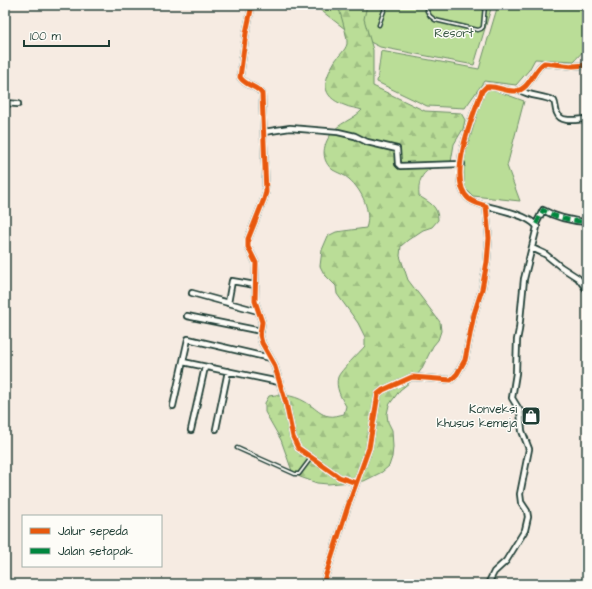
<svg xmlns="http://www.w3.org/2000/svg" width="592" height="589" viewBox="0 0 592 589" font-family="'Architects Daughter',sans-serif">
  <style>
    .green { fill: #badd97; stroke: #6c8d66 }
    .forest { fill: url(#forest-firs); stroke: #6c8d66 }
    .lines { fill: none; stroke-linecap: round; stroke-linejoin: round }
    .service-casing { stroke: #1f3d34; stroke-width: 5 }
    .minor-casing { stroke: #1f3d34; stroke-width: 8 }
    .service { stroke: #fdfcf7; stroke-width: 2 }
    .minor { stroke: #fdfcf7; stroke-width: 4.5 }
    .quiet { stroke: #00873e; stroke-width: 4; stroke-dasharray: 8 4; stroke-linecap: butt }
    .cycleway-casing { stroke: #fdfcf7; stroke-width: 8 }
    .cycleway { stroke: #e8590c; stroke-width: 5 }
    .labels { text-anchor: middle; stroke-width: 3; stroke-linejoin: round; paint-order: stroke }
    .park-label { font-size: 12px; fill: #3e5d48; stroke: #fdfcf7 }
    .poi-label { font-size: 12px; fill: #1f3d34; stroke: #fdfcf7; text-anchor: end }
  </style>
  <defs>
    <pattern id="forest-firs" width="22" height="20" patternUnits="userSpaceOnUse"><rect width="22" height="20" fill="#badd97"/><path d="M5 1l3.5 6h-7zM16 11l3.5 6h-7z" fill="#9fbf83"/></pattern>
  </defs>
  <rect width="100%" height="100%" fill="#f6ebe2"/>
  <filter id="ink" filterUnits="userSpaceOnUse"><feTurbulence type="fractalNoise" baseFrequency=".025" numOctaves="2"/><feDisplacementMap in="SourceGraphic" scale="8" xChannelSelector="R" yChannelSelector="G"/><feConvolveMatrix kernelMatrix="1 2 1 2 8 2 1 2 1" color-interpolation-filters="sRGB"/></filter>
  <g filter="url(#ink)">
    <path class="green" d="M314,5H492L474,65L380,47L345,29Z
      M498,5H587V47L574,61L535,59L529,70L516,85L484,81L465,108L427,106L377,82L381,51L479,69Z
      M494,90L524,101L507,166L520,201L473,196L464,187V158L484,91Z"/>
    <path class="forest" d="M338,5H367L364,19L373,50V86L425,111L461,113L465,120L463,129L454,144L451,162C430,167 417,171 419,196C430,203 438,206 438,220L432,227L423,230L408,240L401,246L400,256L408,280L440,322L441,331L438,340L433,346L421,370L414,379L400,390L389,405L387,414L388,422L392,430L393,447L392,457L389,466L382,472L364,481L328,484L317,483L300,477L292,471L281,440L265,412V403L269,396C283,393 298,396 310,405C316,409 321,415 329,416C334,417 339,415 344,414L346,406C341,398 335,387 338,377C340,371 360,352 365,346V337L358,323L337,294L336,286L324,274L320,266L322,250L328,236L336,232L366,228C372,212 362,190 349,179C345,175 338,173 333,170C321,161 322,146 331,134C338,123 353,120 362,110C357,108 350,108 344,105C320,96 323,81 335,61C339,55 345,51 347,44C348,37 340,13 338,5Z"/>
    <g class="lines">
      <defs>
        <path id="service" d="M428,5L427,11L430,16L435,20L478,30L481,29L483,27L485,5
          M379,25L386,5
          M237,448L295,474H299L311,458"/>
        <path id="minor" d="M252,5L246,33L240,77C245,86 258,86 262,94L266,192L264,199L248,239V247L256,263L255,301L262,322L260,335L262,343L274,364L286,403L293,437L298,448L339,477L356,483
          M520,90C530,97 543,95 554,101C556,105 555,109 557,113C561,124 578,119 587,119
          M5,103L18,104
          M264,132L290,128L338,132L355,136L367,142L397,149L398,164L400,166L462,164
          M486,206C499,209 531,216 537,227L524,279L519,330L517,340L516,373L512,398L520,411L522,431L529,449L520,494L521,502L527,511L528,517L525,530L506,561L494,572L488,584
          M536,224L543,210C557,218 571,221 587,222
          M532,248L545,254L561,267L578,278L587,290
          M192,293L258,311
          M228,303L232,281L255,285
          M187,316L261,331
          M183,362L279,382
          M173,406L188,339L270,358
          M216,429L228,371
          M191,430L205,367
          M323,584L348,506L369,448L378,394L383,390L412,377L451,380L457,374L465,360L474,314L482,289L487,262L489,238L486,206C481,204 474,203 469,199C446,180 473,114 482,91L486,87C496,85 505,92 515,91C530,90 533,70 544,63L573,66L587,65"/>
      </defs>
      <use href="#service" class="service-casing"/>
      <use href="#minor" class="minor-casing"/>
      <use href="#service" class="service"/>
      <use href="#minor" class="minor"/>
      <path class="quiet" d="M536,224L543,210C557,218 571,221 587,222"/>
      <defs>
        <path id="cycleway" d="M252,5L246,33L240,77C245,86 258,86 262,94L266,192L264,199L248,239V247L256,263L255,301L262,322L260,335L262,343L274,364L286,403L293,437L298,448L339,477L356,483
          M323,584L348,506L369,448L378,394L383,390L412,377L451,380L457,374L465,360L474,314L482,289L487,262L489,238L486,206C481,204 474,203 469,199C446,180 473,114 482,91L486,87C496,85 505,92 515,91C530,90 533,70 544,63L573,66L587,65"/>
      </defs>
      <use href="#cycleway" class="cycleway-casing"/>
      <use href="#cycleway" class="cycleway"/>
    </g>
  </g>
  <defs>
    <symbol id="shop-square" viewBox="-11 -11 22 22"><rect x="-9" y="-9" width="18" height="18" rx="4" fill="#1f3d34" stroke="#fdfcf7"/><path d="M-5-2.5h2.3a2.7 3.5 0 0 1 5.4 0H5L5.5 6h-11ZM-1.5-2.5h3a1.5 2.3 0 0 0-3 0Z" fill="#fff"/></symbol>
  </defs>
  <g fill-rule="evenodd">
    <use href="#shop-square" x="520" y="405" width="22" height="22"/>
  </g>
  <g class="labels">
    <g class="park-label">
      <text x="454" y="37">Resort</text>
    </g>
    <g class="poi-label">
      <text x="517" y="413">Konveksi<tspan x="517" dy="14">khusus kemeja</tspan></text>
    </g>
  </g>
  <rect width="592" height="589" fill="none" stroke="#fdfcf7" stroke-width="20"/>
  <rect x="10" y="10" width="572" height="569" fill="none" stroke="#1f3d34" stroke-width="1.5" filter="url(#ink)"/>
  <rect x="22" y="515" width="140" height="52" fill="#fdfcf7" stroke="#a4b0a9"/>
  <rect x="30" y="528" width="20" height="6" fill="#e8590c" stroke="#a4b0a9"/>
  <text x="58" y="535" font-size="12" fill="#1f3d34">Jalur sepeda</text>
  <rect x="30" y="548" width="20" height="6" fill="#00873e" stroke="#a4b0a9"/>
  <text x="58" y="555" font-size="12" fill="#1f3d34">Jalan setapak</text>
  <path d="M24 40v6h85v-6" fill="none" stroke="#1f3d34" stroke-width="2"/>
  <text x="30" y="40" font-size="12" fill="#1f3d34" stroke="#fdfcf7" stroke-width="3" paint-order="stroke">100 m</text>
</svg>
